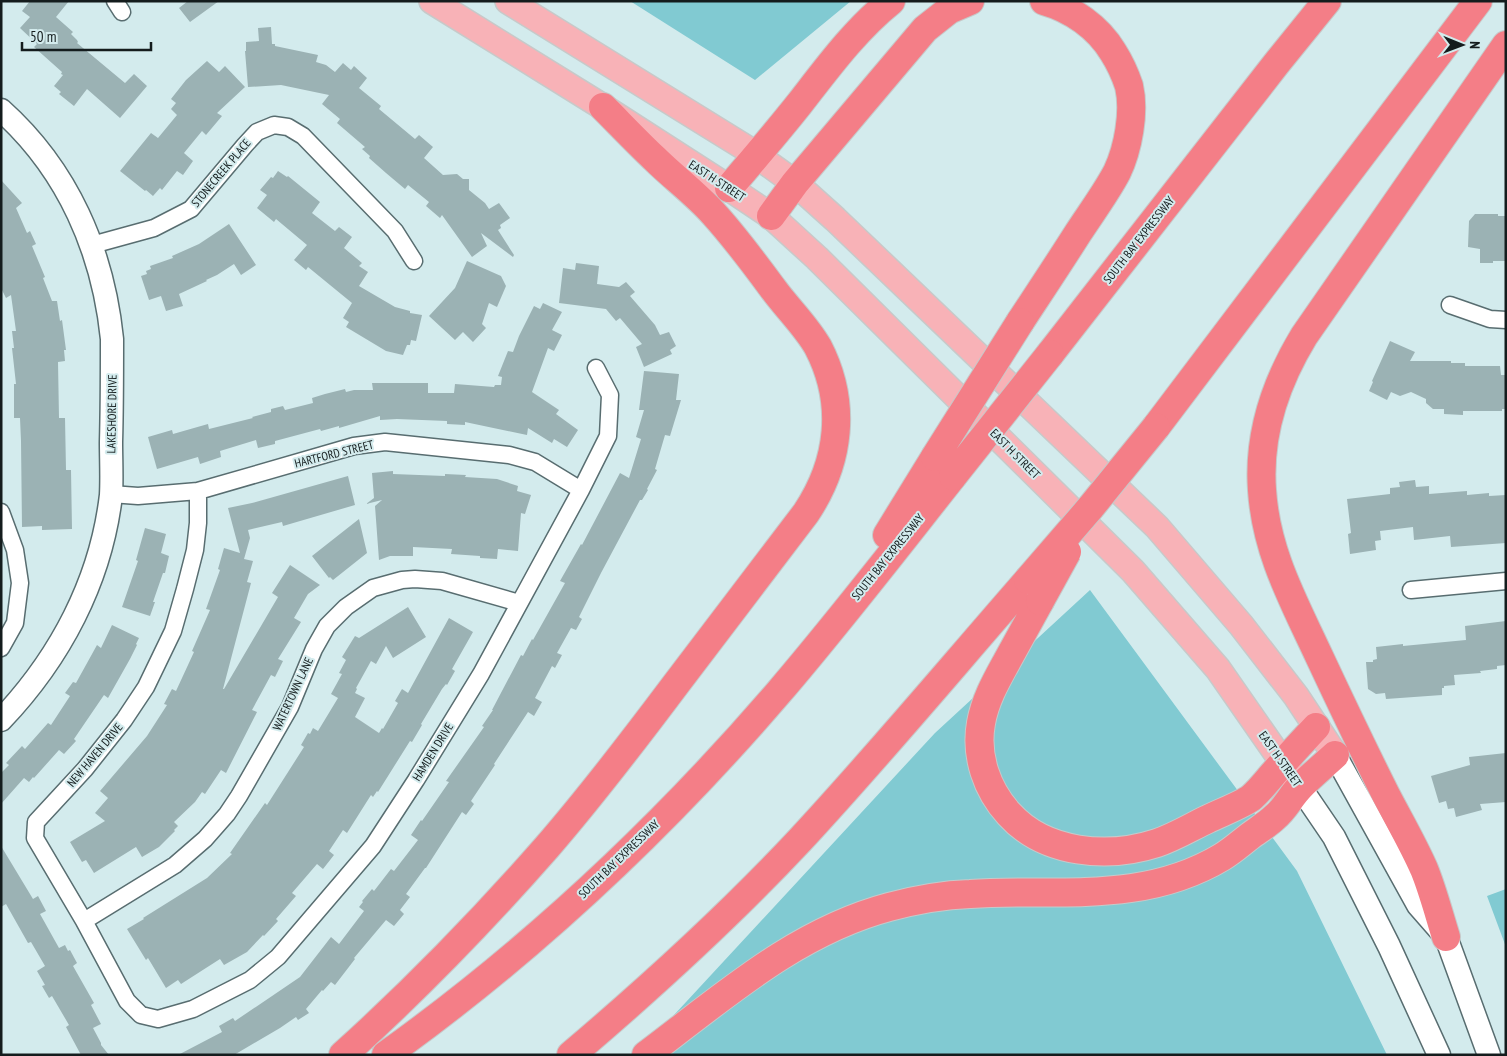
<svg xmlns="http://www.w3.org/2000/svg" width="1507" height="1056" viewBox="0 0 1507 1056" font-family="'PT Sans Narrow',sans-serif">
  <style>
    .green { fill: #81cad2 }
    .building { fill: #9bb2b4 }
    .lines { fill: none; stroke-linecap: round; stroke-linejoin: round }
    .street-casing { stroke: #586d70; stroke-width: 19 }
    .secondary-casing { stroke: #586d70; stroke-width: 25 }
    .primary-casing { stroke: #c7c9c9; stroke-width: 28 }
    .highway-casing { stroke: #c7c9c9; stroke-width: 30 }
    .street { stroke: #fff; stroke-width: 16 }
    .secondary { stroke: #fff; stroke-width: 22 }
    .primary { stroke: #f8b2b7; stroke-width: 25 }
    .highway { stroke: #f47e87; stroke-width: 28 }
    .highway-bridge-casing { stroke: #c7c9c9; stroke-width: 30; stroke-linecap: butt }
    .highway-bridge { stroke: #f47e87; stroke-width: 28 }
    .labels { text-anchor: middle; stroke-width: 4; stroke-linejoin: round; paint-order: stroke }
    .street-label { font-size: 12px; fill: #141c1d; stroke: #d3ebed }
  </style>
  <rect width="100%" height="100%" fill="#d3ebed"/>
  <path class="green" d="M630,1H851L755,80Z
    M1090,590L1297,871L1387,1055H637L935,733Z
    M1506,889V947L1487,896Z"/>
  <path class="building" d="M30,1H69L56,17L73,32L71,34L77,40L78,42L77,43L125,83L134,74L147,86L120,118L87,89L74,106L59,94L61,92L54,86L63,75L61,74L62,72L34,47L37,44L20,28L30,17L22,11Z
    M188,1H219L190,22L179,8Z
    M271,27L272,44H275V46L318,55L316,62L326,65L335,72L343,63L351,70L354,66L367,78L359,88L381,106L379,109L415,139L419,135L433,147L424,158L443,175L457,174L463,179H469V190L485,203L489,209L499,203L510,218L500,225L501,228L498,230L514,255L513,257L481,233L487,246L472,257L442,215L440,218L426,206L429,202L408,185L405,189L386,173L369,158L370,156L362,149L365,147L337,123L340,119L322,104L329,95L281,85L248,87L245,51H246V42L259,41L258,28Z
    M207,61L219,72L225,66L245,87L217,113L222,116L206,135L202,131L184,153L193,161L183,175L177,171L162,190L160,188L153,196L146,190L145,191L120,171L151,133L158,138L177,115L171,109L176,103L171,99L186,80Z
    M278,171L287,177L288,176L320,202L312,213L335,231L339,227L352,237L344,248L362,263L359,266L368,272L359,286L395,307L410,311V313L422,315L416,341L411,340L410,345H407L403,355L386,351L346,327L349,322L343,318L352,303L308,267L306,270L294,260L307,245L276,219L274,222L257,208L267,195L260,190L271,177L273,178Z
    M1,180L22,203L16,208L27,233L30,231L36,244L32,246L45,277L43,278L52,301H57L60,321L62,320L66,350H64L65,361L58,362L59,418H65L66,470H71L72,529L42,530V526L22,527L21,441L20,418H14V384H16L12,348H14L12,331H16L11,295L6,298L1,288Z
    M1475,214H1498V216H1506V261H1493V263H1480V249L1468,247L1469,221Z
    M229,224L256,265L241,275L234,264L217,275L206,280L207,281L179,294L183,306L166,311L161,296L149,300L141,276L147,274L146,271L151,269L150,266L173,258L172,256L199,244Z
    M467,261L501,276L506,286L497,307L489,303L482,324L486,328L473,342L463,332L455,340L429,316L455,288Z
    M576,263L599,266L597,284L619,287L626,282L635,292L630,296L655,325L660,335L669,332L676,346L670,350L672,354L644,367L636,347L642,344L620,318L616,321L606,309L559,303L563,268L575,270Z
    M543,303L562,312L552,330L562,335L554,351L548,348L532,392L559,410L556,414L578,430L567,447L554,439L552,443L528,428L527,435L465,422V425L447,424V421L397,419L380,420V416L339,428V426L321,431L320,429L275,441V444L258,448L256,440L220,451L221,457L200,464L198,457L157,469L148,437L172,430L173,434L208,424L209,429L253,418L252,417L271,412V409L283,406L285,410L313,403L312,398L325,394L345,389L346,392L354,390H373L372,383H428V393H454L455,384L494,387L495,385H501L502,377L498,376L508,351L513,352L519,336L534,306L540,309Z
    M1390,341L1415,352L1410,361H1451V363H1465V366H1500L1501,375H1505L1506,409H1502V411H1463V415L1444,414V409H1433L1426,403V399L1411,392L1400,396L1391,392L1387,400L1369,391L1373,382L1372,381Z
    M644,371L679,374L676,400H681L670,436L665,435L655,469L657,470L647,489L648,490L642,500H640L601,573L579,617L582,619L576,630L571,628L557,653L562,655L555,668L552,666L535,698L542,702L534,716L528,712L494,764L495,765L471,801L474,804L466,815L462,812L426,868H425L406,894L410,897L400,910L404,914L394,926L386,920L354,958L355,959L335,985L331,982L323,991L322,990L306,1009L309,1013L298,1020L296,1017L280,1028L234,1055H178L222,1032L219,1026L233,1018L235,1021L300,977L331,937L339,944L364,911L359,907L363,902L362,901L372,889L374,891L391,869L394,871L418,840L411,835L421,820L422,821L449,782L446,781L484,727L482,726L493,710H492L521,655L523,656L532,639L533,640L565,583L560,581L581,544L582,545L620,473L629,478L641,439L636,437L644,410H639Z
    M393,471V474L445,476V474L466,475L465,477L497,479L518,486L517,491L531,495L525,514L521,513L518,551L498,549L497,559L480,558V556L451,554L452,549L413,547V556H390L379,560L375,506L382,500L366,504L374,498L372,473Z
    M348,476L355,505L283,526L282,522L248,530L250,538L244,559L253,561L247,582L251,583L223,689H224L278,597L272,593L290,565L320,585L308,594L294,618L301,622L278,659L283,661L275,677L271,675L252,710L257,712L226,773L221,770L205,794L202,792L195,802L174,822L178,826L174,830L175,831L159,847L142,857L136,847L94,873L86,860L82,862L70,842L105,821L95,813L108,798L100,791L147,736L167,705L164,704L172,689L176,691L194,652L192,651L210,610L206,609L220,570L218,569L224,548L240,553L228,508L252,503Z
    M1415,480L1416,487L1429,486V494L1467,491V495L1489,493V496L1506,495V543L1451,547L1450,536L1414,540L1413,527L1380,531L1381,540L1375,541L1376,550L1350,554L1348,534L1351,533L1347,499L1390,494V488L1400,487L1399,482Z
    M359,519L367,553L333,580L330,577L329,578L312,556Z
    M145,528L166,534L161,553L169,556L165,573H163L153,602H155L150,616L122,607L138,561L136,560Z
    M408,607L426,637L393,658L386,646L376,664L371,661L356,688L357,689L355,693L365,698L355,717L379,733L382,728L383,729L398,703L395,701L402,689L408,693L449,618L473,632L452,669L455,671L447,685L446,684L442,689L421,724L422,725L412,742L410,741L378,792L377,791L373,797L371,795L347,833L343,830L329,851L334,855L323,869L317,864L292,893L296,896L276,919L278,921L264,936L263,935L247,952L224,965L220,959L181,984L178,980L166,988L148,958L146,960L127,929L144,919L143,918L207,878L232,854L230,853L265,803L267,805L304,747L301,745L308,733L310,734L313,728L318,731L338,698L331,694L342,674L339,673L346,660L342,657L355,636L359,638Z
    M1506,621V665L1497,666V669L1480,671L1481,673L1454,675L1455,685L1444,686V688H1442V695L1386,699L1385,693L1376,694L1368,689L1366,662H1373V660L1377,659L1376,647L1403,644V646L1466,640L1465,626Z
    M112,625L139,638L136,644L137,645L130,659L108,698L104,695L74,739L76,741L64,754L59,750L34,778L33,777L29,782L24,778L1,804V773L9,765L6,763L22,746L25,749L48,723L51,725L70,696L65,693L73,682L76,683L97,645L101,648Z
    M1506,753V802L1480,804L1482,810L1456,817L1454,808L1448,809L1446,801L1439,803L1431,776L1470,765L1469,757Z
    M1,846L33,899L38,896L46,911L40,914L59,948L65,945L68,951L70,950L77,963L73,966L94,1003L91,1005L101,1024L93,1028L101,1043V1045L109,1055H81L66,1027L69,1025L52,996L49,998L42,986L45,985L37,971L45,966L31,942L28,943L6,904L1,907Z"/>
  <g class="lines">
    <defs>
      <path id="street" d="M115,1L122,12
        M92,245L154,228L191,209L245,145L257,132L274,125L288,127L303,136L395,231L414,261
        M1450,305L1490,319L1506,320
        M198,491V523L195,550L185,589L173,631L146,687L124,720L85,769L36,822L35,838L84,921L127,1001L141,1015L158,1019L193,1009L250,980L278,957L373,846L416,780L481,674L581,490L608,436L610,395L596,368
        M111,494L138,496L198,491L354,446L385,442L509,455L535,462L581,490
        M1,512L15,550L20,583L15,623L1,648
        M1411,590L1506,581
        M84,921L175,865L205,839L227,814L239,796L290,707L314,649L327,626L346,607L373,588L402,580L415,579L442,581L519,603"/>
      <path id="secondary" d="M1,110C68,170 103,251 112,339C112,374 112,408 111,442C111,459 112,478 111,495C101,581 60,658 1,720
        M1335,755L1418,905L1446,937L1489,1055
        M1300,787L1334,837L1389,946L1439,1055"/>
      <path id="primary" d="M432,1L603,107L729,188L771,216L817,258L1133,571L1218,669L1300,787
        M508,1L749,150L795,183L835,219L1157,527L1241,625L1296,696L1335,755"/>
      <path id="highway" d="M729,188C753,160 777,132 800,103C828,67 855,30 891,1
        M771,216L795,183L925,29L949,10L970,1
        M1020,322C1039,293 1059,263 1078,233C1091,213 1106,193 1117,172C1128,149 1135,112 1129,86C1125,74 1120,63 1113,52C1098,27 1072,9 1044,1
        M1050,354L1276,64L1327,1
        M1156,427L1478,1
        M887,535L935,457
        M1040,601C1029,621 1018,641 1007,661C996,681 985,700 981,723C975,756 987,790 1009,814C1045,854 1108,859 1157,843C1175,837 1191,827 1208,819C1220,813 1244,804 1252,797C1260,790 1266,782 1273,774C1287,758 1301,743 1316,727
        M1446,937C1439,915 1433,891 1424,869C1413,844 1399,820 1386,795C1363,749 1341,703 1319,656C1293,600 1266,552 1262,490C1258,435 1276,382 1304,336L1506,45
        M343,1055C415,990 483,920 547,847C592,795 634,740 676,684C720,627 763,570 806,513C840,462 847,403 818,347C806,326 788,309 774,290C754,263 735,237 713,213C695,193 673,177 654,158C637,142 620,124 603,107
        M386,1055C531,951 663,827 779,692C839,622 896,548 953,476
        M571,1055C651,987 729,916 800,840C878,756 952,667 1028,580
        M646,1055C722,998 795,932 889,907C915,900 942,895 970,894C1057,888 1142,905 1222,857C1232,851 1241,843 1250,836C1258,830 1268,824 1275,817C1285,809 1291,796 1300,787C1311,776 1323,766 1335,755"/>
    </defs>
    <use href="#street" class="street-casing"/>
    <use href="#secondary" class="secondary-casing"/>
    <use href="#primary" class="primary-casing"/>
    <use href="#highway" class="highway-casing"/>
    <use href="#street" class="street"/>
    <use href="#secondary" class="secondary"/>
    <use href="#primary" class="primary"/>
    <use href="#highway" class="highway"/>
    <defs>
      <path id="highway-bridge" d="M935,457L1020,322
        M953,476L1050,354
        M1028,580L1091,507L1156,427
        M1040,601L1067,552"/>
    </defs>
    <use href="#highway-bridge" class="highway-bridge-casing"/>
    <use href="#highway-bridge" class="highway-bridge"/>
  </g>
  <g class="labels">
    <g class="street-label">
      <text transform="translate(221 173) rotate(-50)" y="4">STONECREEK PLACE</text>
      <text transform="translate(717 181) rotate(33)" y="4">EAST H STREET</text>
      <text transform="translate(1139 240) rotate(-52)" y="4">SOUTH BAY EXPRESSWAY</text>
      <text transform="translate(112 414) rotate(-89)" y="4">LAKESHORE DRIVE</text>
      <text transform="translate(334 454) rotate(-14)" y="4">HARTFORD STREET</text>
      <text transform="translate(1015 454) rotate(45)" y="4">EAST H STREET</text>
      <text transform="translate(888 557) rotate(-51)" y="4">SOUTH BAY EXPRESSWAY</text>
      <text transform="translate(293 694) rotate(-65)" y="4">WATERTOWN LANE</text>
      <text transform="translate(433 752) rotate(-58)" y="4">HAMDEN DRIVE</text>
      <text transform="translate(95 755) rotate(-50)" y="4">NEW HAVEN DRIVE</text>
      <text transform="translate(1280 759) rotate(55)" y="4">EAST H STREET</text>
      <text transform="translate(619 859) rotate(-44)" y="4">SOUTH BAY EXPRESSWAY</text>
    </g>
  </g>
  <rect width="1507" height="1056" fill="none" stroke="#141c1d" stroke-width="5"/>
  <g transform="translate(1462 45) rotate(91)" stroke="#d3ebed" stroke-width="4" paint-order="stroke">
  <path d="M0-4L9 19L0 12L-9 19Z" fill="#141c1d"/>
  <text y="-8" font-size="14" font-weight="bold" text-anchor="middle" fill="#141c1d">N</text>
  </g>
  <path d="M22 42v8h129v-8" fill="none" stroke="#141c1d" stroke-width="2.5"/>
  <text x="30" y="42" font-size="15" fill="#141c1d" stroke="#d3ebed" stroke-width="4" paint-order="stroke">50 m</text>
</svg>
